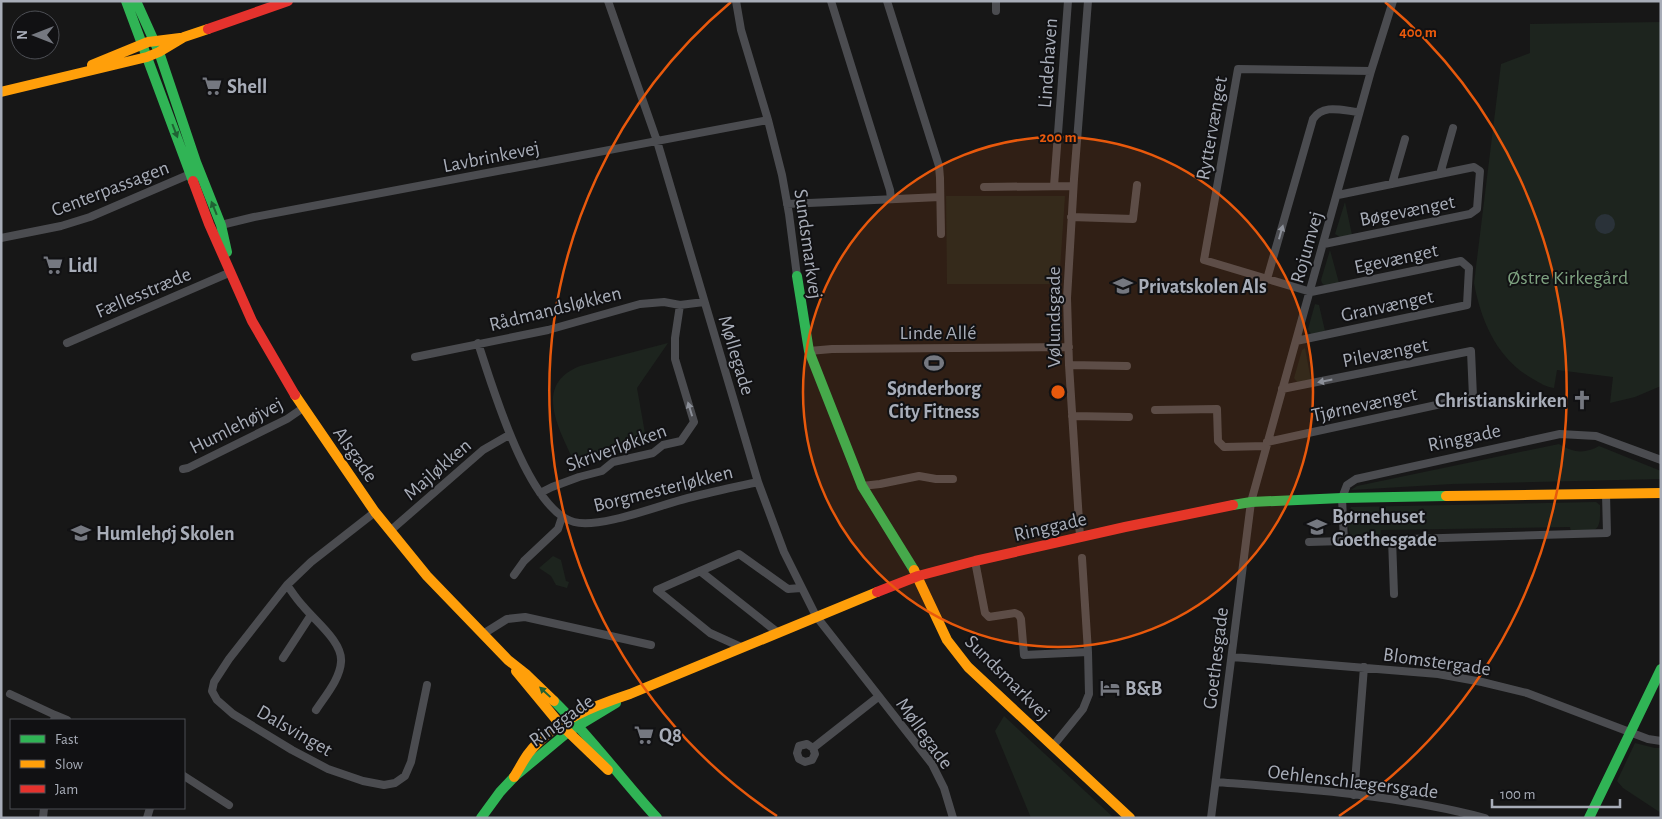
<svg xmlns="http://www.w3.org/2000/svg" width="1662" height="819" viewBox="0 0 1662 819" font-family="'Alegreya Sans',sans-serif">
  <style>
    .green { fill: #1d241e }
    .water { fill: #2a3239 }
    .lines { fill: none; stroke-linecap: round; stroke-linejoin: round }
    .street { stroke: #4b4c50; stroke-width: 8 }
    .fast { stroke: #30b455; stroke-width: 10 }
    .slow { stroke: #ff9f0a; stroke-width: 10 }
    .jam { stroke: #e5322d; stroke-width: 10 }
    .oneway { fill: #206234 }
    .oneway2 { fill: #8c9099 }
    .ring { fill: none; stroke: #e8590c; stroke-width: 2.5 }
    .labels { text-anchor: middle; stroke-width: 4; stroke-linejoin: round; paint-order: stroke }
    .street-label { font-size: 20px; fill: #a8adb8; stroke: #111113 }
    .poi-label { font-size: 20px; font-weight: bold; fill: #a8adb8; stroke: #111113; text-anchor: start }
    .park-label { font-size: 20px; fill: #7fa381; stroke: #111113 }
    .centre { fill: #e8590c; stroke: #111113; stroke-width: 2.5 }
    .ring-label { font-size: 15px; text-anchor: middle; font-weight: bold; fill: #e8590c; stroke: #111113; stroke-width: 4; stroke-linejoin: round; paint-order: stroke }
  </style>
  <rect width="100%" height="100%" fill="#171717"/>
  <path class="green" d="M1661,22V386L1635,397L1610,403L1613,377L1557,370L1554,388C1546,387 1540,383 1533,379C1497,359 1481,321 1474,283L1501,64L1530,53V24Z
    M946,196H1065L1059,284H947Z
    M1345,202L1352,235L1340,237L1335,234Z
    M1330,250L1339,283L1325,286L1322,283L1321,280Z
    M1315,304L1319,305L1325,331L1311,334L1308,329Z
    M668,343L637,388L646,439L636,441L632,446L605,452L602,459L575,464C561,432 531,385 580,366Z
    M1305,348L1311,380L1297,382L1294,378L1302,350Z
    M1559,444C1573,453 1585,454 1599,446L1661,471V479L1452,484L1351,490L1357,486Z
    M1596,502L1600,505C1601,534 1597,531 1571,532L1570,527L1381,530L1380,537L1352,538C1347,528 1346,517 1351,507Z
    M553,556L561,560L566,581L569,582L567,588L556,585L551,576L539,568Z
    M1004,716L1114,818H1031L995,731Z
    M1635,743L1655,748H1661V813L1623,788L1617,781Z"/>
  <path class="water" d="M1595 224a10 10 0 1 1 20 0a10 10 0 1 1-20 0Z"/>
  <g class="lines">
    <path class="street" d="M608,1L657,141L758,482L784,552L816,616L932,764L944,788L953,818
      M736,1L741,30L768,120L782,175L789,214L797,276
      M831,1L890,190L891,199
      M887,1L939,166L940,178L941,234
      M996,11V1
      M1440,174L1453,128
      M1392,184L1405,139
      M1054,186L1068,1
      M984,187L1073,186
      M787,204L940,197
      M1071,217L1133,219L1137,185
      M221,225L254,217L768,120
      M1,238L61,226L90,217L195,172
      M1324,244L1470,214L1477,209L1480,171L1474,167L1338,195
      M1267,279L1313,119C1324,103 1343,111 1359,112
      M1296,341L1467,305L1469,268L1461,261L1311,292L1204,260L1238,69L1371,71
      M67,343L231,272
      M478,343C492,385 528,510 574,522C600,529 660,505 688,498C711,492 735,487 758,482
      M809,351L832,349L1069,347
      M415,357L548,330L640,304L664,302L680,305L704,302
      M1069,365L1127,366
      M1155,410L1217,409L1218,441L1224,447L1266,446
      M1072,416L1129,417
      M1267,442L1473,397L1471,351L1282,389
      M183,469L188,468L287,419L303,408
      M862,486L880,484L919,476L936,479H953
      M540,493L552,487L579,477L602,471L613,462L653,453L663,445L681,441L694,422L675,359V338L680,305
      M375,512L311,562L287,585L229,659L214,682L212,691L217,700L233,714L292,750L328,769L363,781L384,785L395,783L405,776L411,762L427,685
      M390,531L483,450L509,435
      M1080,537L1069,365L1067,298L1074,179L1088,1
      M1392,539L1394,594
      M1344,541L1342,498L1347,485L1356,479L1560,434L1596,436L1661,460
      M1309,542L1607,533L1606,494
      M975,561L985,613L989,617L1015,613L1019,615L1021,619L1024,655L1088,652
      M700,571L777,632
      M514,575L524,561L558,529L562,517
      M287,585C292,592 297,600 303,606C315,621 343,642 341,662C340,679 325,696 316,710
      M483,634L507,619L525,617L651,645
      M741,647L710,633L657,590L739,554L788,589L801,588
      M1232,657L1438,674L1482,682L1527,693L1648,739L1661,741
      M283,658L311,615
      M10,694L55,715L54,720
      M55,715L67,720
      M1053,746L1083,709L1089,694L1088,652L1082,558
      M813,748L815,754L812,760L805,762L799,759L797,753L799,746L807,744L813,748L878,697
      M184,776L229,805
      M1216,782C1306,789 1398,795 1485,818
      M1354,795L1364,667
      M43,818L44,808
      M147,818L150,808
      M1211,818L1251,502L1371,71L1393,1"/>
    <path class="fast" d="M126,1L193,181
      M136,1L159,52L196,162L221,225L227,252
      M797,276L809,351L862,486L914,570
      M1233,505L1251,502L1342,498L1446,496
      M554,701C591,737 622,780 657,818
      M481,818L500,792L514,777L568,732L616,703
      M1589,818L1661,669"/>
    <path class="slow" d="M92,65L148,42L180,38
      M1,92L147,57L159,52L184,37L208,29
      M295,395L375,512L427,576L508,660L527,675L554,701
      M1446,496L1661,493
      M914,570L947,640L968,667L1130,818
      M516,671L559,723L608,770
      M514,777C519,769 523,761 528,754C552,722 593,706 630,694L877,592"/>
    <path class="jam" d="M208,29L288,1
      M193,181L209,224L252,321L295,395
      M877,592L918,576L975,561L1125,527L1233,505"/>
  </g>
  <defs><path id="oneway-solid" d="M-6-.8H1V-3.2L6.5 0L1 3.2V.8H-6Z" transform="scale(1.25)"/></defs>
  <g class="oneway">
    <use href="#oneway-solid" transform="translate(175 131) rotate(69)"/>
    <use href="#oneway-solid" transform="translate(214 208) rotate(-112)"/>
    <use href="#oneway-solid" transform="translate(545 692) rotate(-137)"/>
  </g>
  <g class="oneway2">
    <use href="#oneway-solid" transform="translate(1281 232) rotate(-74)"/>
    <use href="#oneway-solid" transform="translate(1325 381) rotate(169)"/>
    <use href="#oneway-solid" transform="translate(690 409) rotate(-107)"/>
  </g>
  <circle cx="1058" cy="392" r="255" fill="#e8590c" fill-opacity=".12"/>
  <g class="ring">
    <circle cx="1058" cy="392" r="255"/>
    <path d="M777 816A509 509 0 0 1 731 2M1385 2A509 509 0 0 1 1339 816"/>
  </g>
  <defs>
    <symbol id="supermarket-bare" viewBox="-9 -9 18 18"><path d="M-6-5.5h2.5l.6 2H6L4.5 2H-2.5L-4.4-4H-6ZM-1.5 3.2a1.3 1.3 0 1 0 .1 0ZM3 3.2a1.3 1.3 0 1 0 .1 0Z" fill="#757880" stroke="#111113" stroke-width="2.5" paint-order="stroke"/></symbol>
    <symbol id="school-bare" viewBox="-9 -9 18 18"><path d="M0-5L7-2L0 1L-7-2ZM-4 1L0 2.5L4 1V4Q0 6-4 4Z" fill="#757880" stroke="#111113" stroke-width="2.5" paint-order="stroke"/></symbol>
    <symbol id="stadium-bare" viewBox="-9 -9 18 18"><path d="M0-5a6.5 5 0 1 0 0 10a6.5 5 0 1 0 0-10ZM-3.5-1.8h7v3.6h-7Z" fill="#757880" stroke="#111113" stroke-width="2.5" paint-order="stroke"/></symbol>
    <symbol id="church-bare" viewBox="-9 -9 18 18"><path d="M-1.2-6h2.4v3.5h3.3v2.4h-3.3V6h-2.4V-.1h-3.3v-2.4h3.3Z" fill="#757880" stroke="#111113" stroke-width="2.5" paint-order="stroke"/></symbol>
    <symbol id="hotel-bare" viewBox="-9 -9 18 18"><path d="M-6-4.5h1.5V1H6V5H4.5V3h-9V5H-6ZM-4 0a1.8 1.8 0 1 1 3.6 0ZM.5 0V-2.5h3Q6-2.5 6 0Z" fill="#757880" stroke="#111113" stroke-width="2.5" paint-order="stroke"/></symbol>
  </defs>
  <g fill-rule="evenodd">
    <use href="#supermarket-bare" x="198" y="72" width="28" height="28"/>
    <use href="#supermarket-bare" x="39" y="251" width="28" height="28"/>
    <use href="#school-bare" x="1109" y="272" width="28" height="28"/>
    <use href="#stadium-bare" x="920" y="349" width="28" height="28"/>
    <use href="#church-bare" x="1568" y="386" width="28" height="28"/>
    <use href="#school-bare" x="1303" y="513" width="28" height="28"/>
    <use href="#school-bare" x="67" y="519" width="28" height="28"/>
    <use href="#hotel-bare" x="1096" y="674" width="28" height="28"/>
    <use href="#supermarket-bare" x="630" y="721" width="28" height="28"/>
  </g>
  <g class="labels">
    <g class="street-label">
      <text transform="translate(1047 63) rotate(-86)" y="7">Lindehaven</text>
      <text transform="translate(1211 128) rotate(-80)" y="7">Ryttervænget</text>
      <text transform="translate(491 156) rotate(-11)" y="7">Lavbrinkevej</text>
      <text transform="translate(110 188) rotate(-21)" y="7">Centerpassagen</text>
      <text transform="translate(1407 210) rotate(-11)" y="7">Bøgevænget</text>
      <text transform="translate(809 244) rotate(82)" y="7">Sundsmarkvej</text>
      <text transform="translate(1306 247) rotate(-74)" y="7">Rojumvej</text>
      <text transform="translate(1396 258) rotate(-12)" y="7">Egevænget</text>
      <text transform="translate(143 292) rotate(-23)" y="7">Fællesstræde</text>
      <text transform="translate(1387 305) rotate(-12)" y="7">Granvænget</text>
      <text transform="translate(555 308) rotate(-14)" y="7">Rådmandsløkken</text>
      <text transform="translate(1053 317) rotate(-90)" y="7">Vølundsgade</text>
      <text x="938" y="339">Linde Allé</text>
      <text transform="translate(1385 352) rotate(-11)" y="7">Pilevænget</text>
      <text transform="translate(737 355) rotate(73)" y="7">Møllegade</text>
      <text transform="translate(1364 404) rotate(-12)" y="7">Tjørnevænget</text>
      <text transform="translate(236 425) rotate(-27)" y="7">Humlehøjvej</text>
      <text transform="translate(1464 437) rotate(-12)" y="7">Ringgade</text>
      <text transform="translate(616 447) rotate(-20)" y="7">Skriverløkken</text>
      <text transform="translate(356 454) rotate(55)" y="7">Alsgade</text>
      <text transform="translate(437 469) rotate(-41)" y="7">Majløkken</text>
      <text transform="translate(663 488) rotate(-14)" y="7">Borgmesterløkken</text>
      <text transform="translate(1050 526) rotate(-13)" y="7">Ringgade</text>
      <text transform="translate(1215 658) rotate(-83)" y="7">Goethesgade</text>
      <text transform="translate(1437 661) rotate(8)" y="7">Blomstergade</text>
      <text transform="translate(1008 677) rotate(45)" y="7">Sundsmarkvej</text>
      <text transform="translate(561 720) rotate(-36)" y="7">Ringgade</text>
      <text transform="translate(295 730) rotate(30)" y="7">Dalsvinget</text>
      <text transform="translate(925 733) rotate(54)" y="7">Møllegade</text>
      <text transform="translate(1353 781) rotate(7)" y="7">Oehlenschlægersgade</text>
    </g>
    <g class="poi-label">
      <text x="227" y="93">Shell</text>
      <text x="68" y="272">Lidl</text>
      <text x="1138" y="293">Privatskolen Als</text>
      <text x="934" y="395" text-anchor="middle">Sønderborg<tspan x="934" dy="23">City Fitness</tspan></text>
      <text x="1567" y="407" text-anchor="end">Christianskirken</text>
      <text x="1332" y="523">Børnehuset<tspan x="1332" dy="23">Goethesgade</tspan></text>
      <text x="96" y="540">Humlehøj Skolen</text>
      <text x="1125" y="695">B&amp;B</text>
      <text x="659" y="742">Q8</text>
    </g>
    <g class="park-label">
      <text x="1568" y="284">Østre Kirkegård</text>
    </g>
  </g>
  <circle cx="1058" cy="392" r="8" class="centre"/>
  <g class="ring-label">
    <text x="1418" y="37">400 m</text>
    <text x="1058" y="142">200 m</text>
  </g>
  <rect width="1662" height="819" fill="none" stroke="#a8adb8" stroke-width="5"/>
  <rect x="10" y="719" width="175" height="90" fill="#111113" stroke="#4d4f55"/>
  <rect x="20" y="735" width="25" height="8" fill="#30b455" stroke="#4d4f55"/>
  <text x="55" y="744" font-size="15" fill="#a8adb8">Fast</text>
  <rect x="20" y="760" width="25" height="8" fill="#ff9f0a" stroke="#4d4f55"/>
  <text x="55" y="769" font-size="15" fill="#a8adb8">Slow</text>
  <rect x="20" y="785" width="25" height="8" fill="#e5322d" stroke="#4d4f55"/>
  <text x="55" y="794" font-size="15" fill="#a8adb8">Jam</text>
  <g transform="translate(35 35) rotate(270)"><circle r="24" fill="#111113" stroke="#4d4f55"/>
  <path d="M0-4L9 19L0 12L-9 19Z" fill="#757880"/>
  <text y="-8" font-size="14" font-weight="bold" text-anchor="middle" fill="#a8adb8">N</text>
  </g>
  <path d="M1492 799v8h128v-8" fill="none" stroke="#a8adb8" stroke-width="2.5"/>
  <text x="1500" y="799" font-size="15" fill="#a8adb8" stroke="#111113" stroke-width="4" paint-order="stroke">100 m</text>
</svg>
